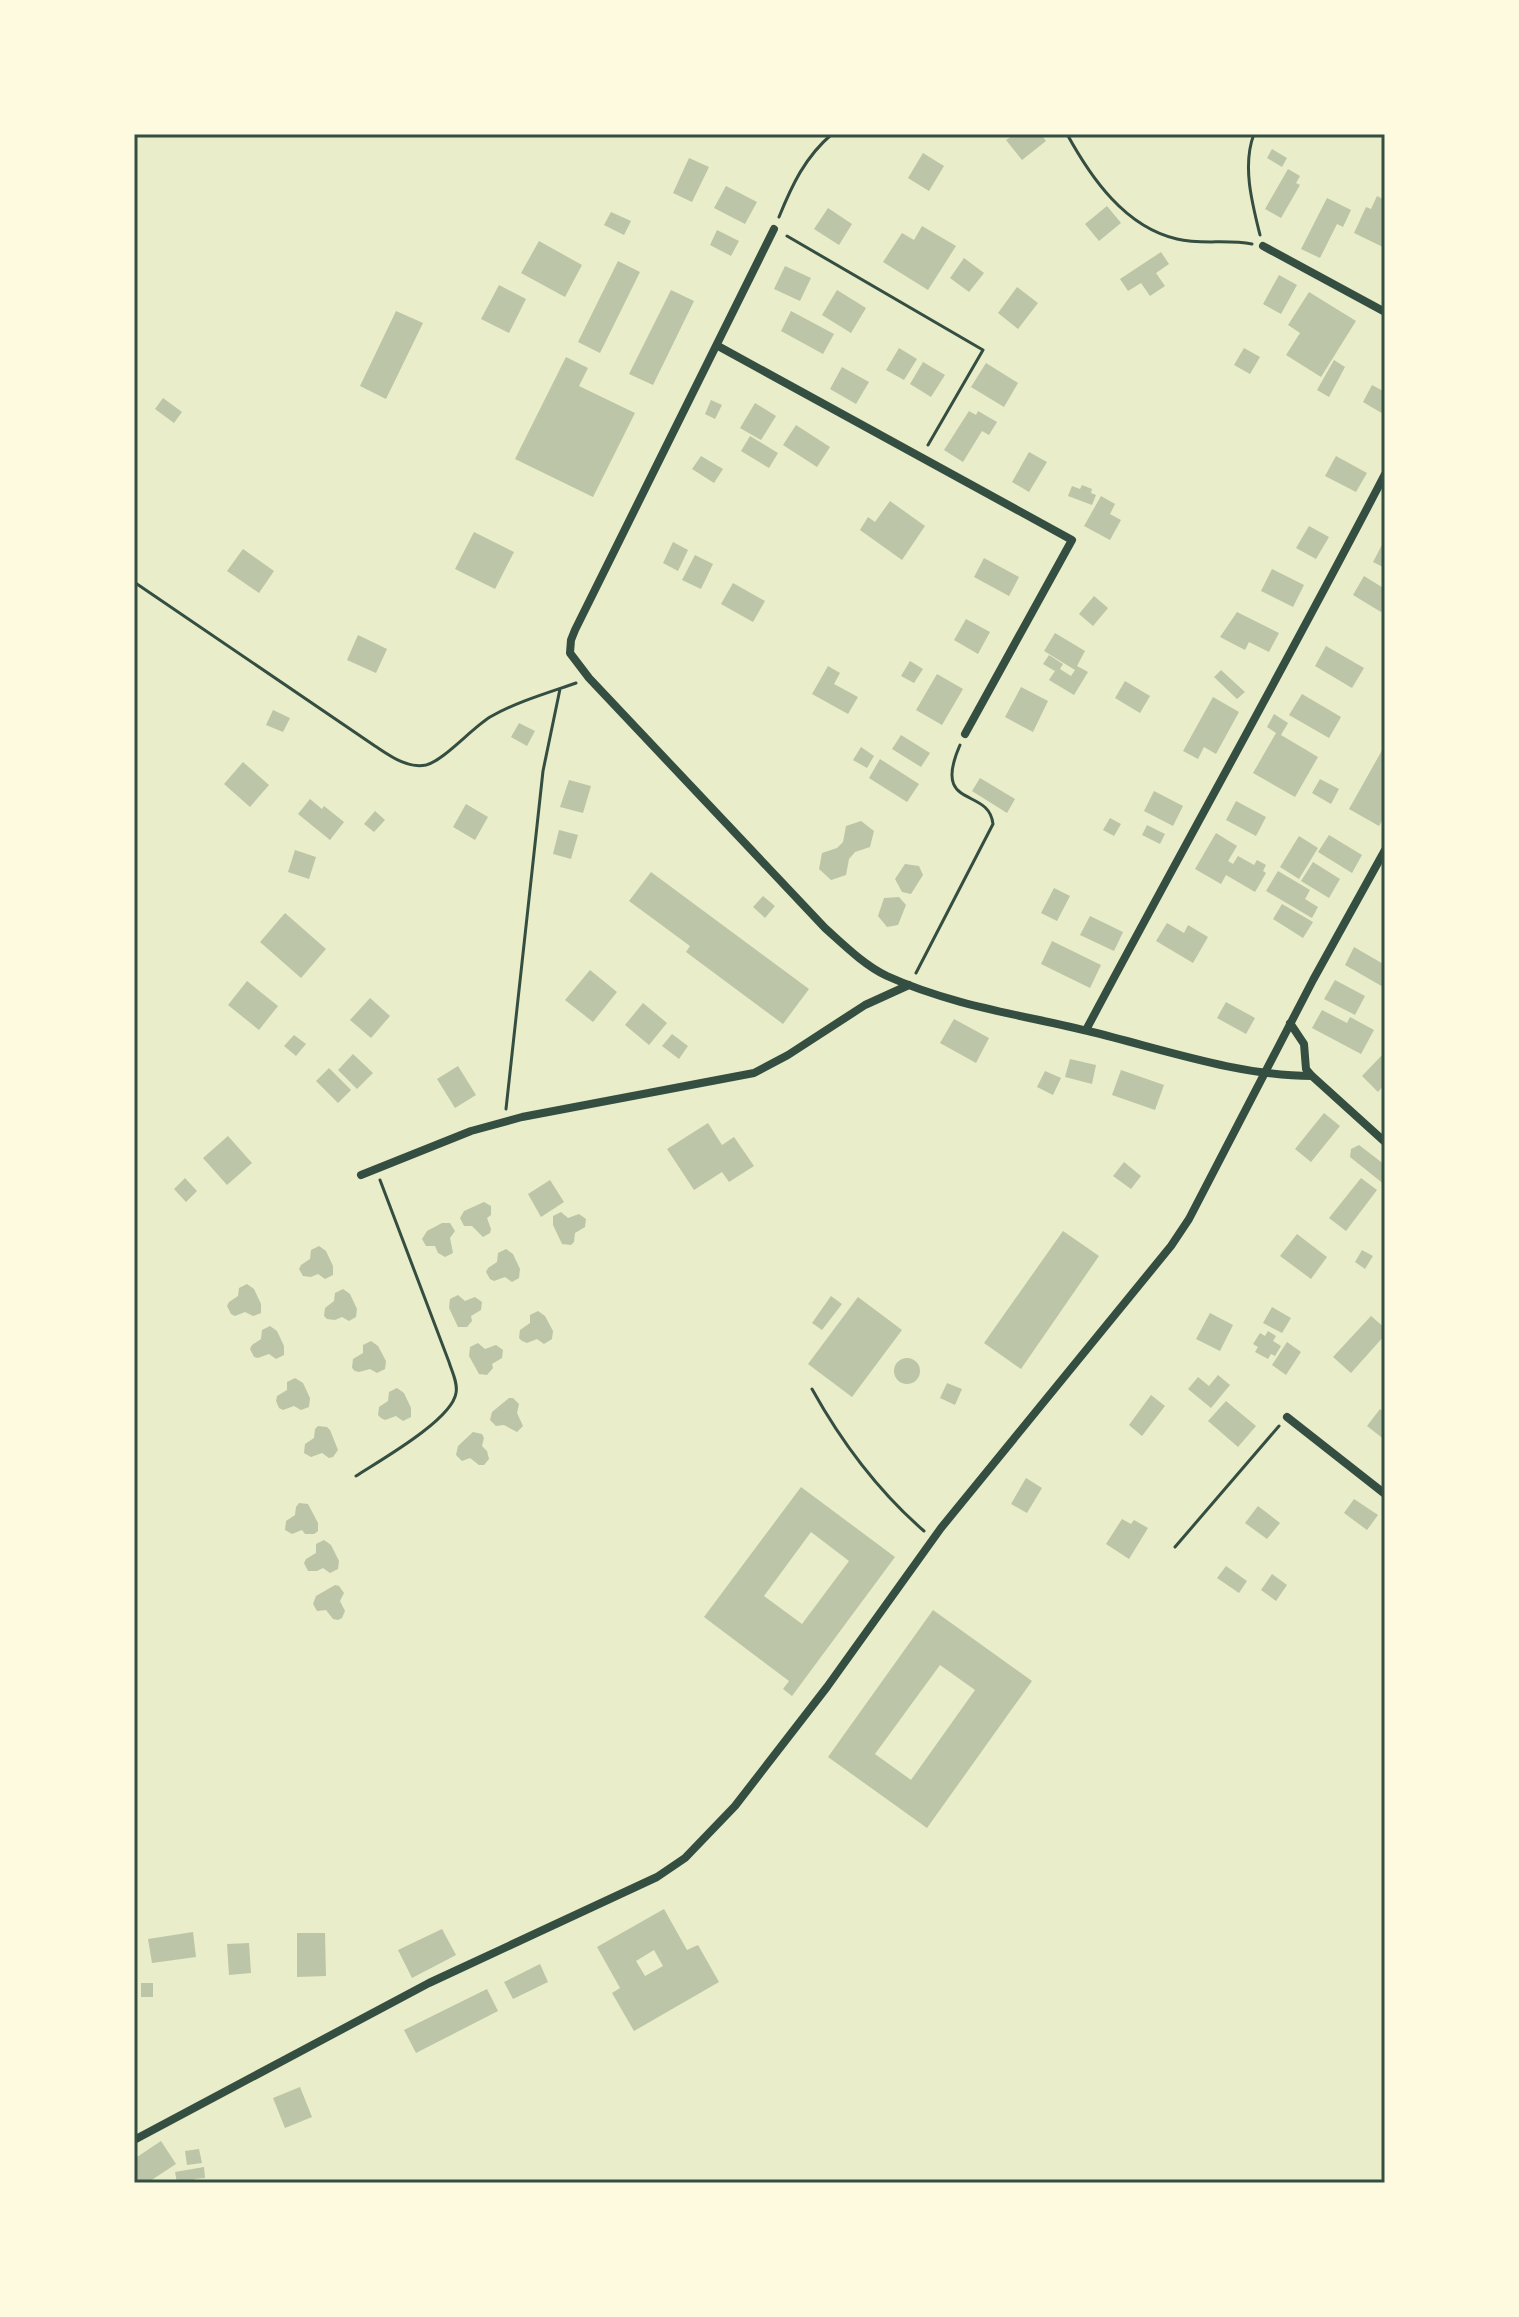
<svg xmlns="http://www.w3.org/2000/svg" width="1519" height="2317" viewBox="0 0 1519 2317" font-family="'Times New Roman',serif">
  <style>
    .building { fill: #bcc5a7; fill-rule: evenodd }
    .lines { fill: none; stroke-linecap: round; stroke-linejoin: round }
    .path { stroke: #344e41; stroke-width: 3 }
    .minor { stroke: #344e41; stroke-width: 8 }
    .neatline { fill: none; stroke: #344e41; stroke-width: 3 }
  </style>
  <rect width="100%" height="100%" fill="#e9edc9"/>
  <path class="building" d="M1015,134H1041L1046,141L1022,160L1006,140Z
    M1272,149L1287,158L1282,167L1267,158Z
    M923,153L944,166L929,191L908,178Z
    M689,158L709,167L692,202L673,193Z
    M1288,169L1300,176L1296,183L1300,185L1281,218L1265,209Z
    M726,186L757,202L745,224L714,208Z
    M1377,196L1385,200V248L1354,233L1366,207L1371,209Z
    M1327,198L1351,210L1343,227L1337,224L1320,258L1301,249Z
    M1107,206L1121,223L1099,241L1085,224Z
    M828,208L852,224L839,245L814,229Z
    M611,212L631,221L624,235L604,225Z
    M922,226L956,246L928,290L883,262L902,233L914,240Z
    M717,230L739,241L731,256L710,245Z
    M539,241L582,265L565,297L521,273Z
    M1161,252L1169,264L1156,273L1165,286L1150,296L1141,283L1128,291L1120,279Z
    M964,258L984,273L969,292L950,278Z
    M618,261L640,272L600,353L578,342Z
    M785,266L811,278L800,301L774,289Z
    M1279,275L1297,285L1281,314L1263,304Z
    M499,285L526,299L509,333L481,319Z
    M1017,287L1038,303L1018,329L998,313Z
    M671,290L694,301L653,385L629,374Z
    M837,290L866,308L851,333L822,315Z
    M1309,292L1356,321L1321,377L1286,355L1300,333L1288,325Z
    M396,311L423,323L386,399L360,386Z
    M791,311L834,334L823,354L781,331Z
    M899,348L917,359L904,380L886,370Z
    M1244,348L1260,357L1250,374L1234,365Z
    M566,357L588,368L579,386L635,413L593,497L515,459Z
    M1334,360L1345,367L1329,397L1317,390Z
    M923,362L945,375L931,397L910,384Z
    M986,363L1018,383L1004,407L971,387Z
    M842,367L869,382L856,404L830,389Z
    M1372,385L1385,392V415L1363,402Z
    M163,398L182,412L174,423L155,409Z
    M711,400L722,405L715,419L705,414Z
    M755,403L776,416L761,440L740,428Z
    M969,411L976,415L978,411L997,422L989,435L982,431L963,462L944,450Z
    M796,425L830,447L817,467L783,445Z
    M750,436L778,453L769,468L741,451Z
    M1029,452L1047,462L1029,492L1012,482Z
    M701,456L723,469L714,483L692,469Z
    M1336,456L1367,473L1356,492L1325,476Z
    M1082,485L1092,489L1091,493L1096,495L1092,505L1068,496L1072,486L1080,489Z
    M1101,496L1115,504L1110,514L1121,520L1110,540L1084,526Z
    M890,501L925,526L902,560L860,530L868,517L875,522Z
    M1309,526L1329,537L1316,559L1296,548Z
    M474,532L514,552L495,589L455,569Z
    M1385,539V568L1373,562Z
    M673,542L688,550L678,571L663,563Z
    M243,549L274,571L259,593L227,571Z
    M695,555L713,564L701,589L682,580Z
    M984,558L1019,577L1009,596L974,577Z
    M1272,569L1304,585L1293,607L1261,591Z
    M1364,576L1385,589V605L1381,612L1353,595Z
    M733,583L765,601L753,622L721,604Z
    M1094,596L1108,608L1093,626L1079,614Z
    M1237,612L1279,633L1269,652L1249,642L1245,650L1220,637Z
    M966,619L990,632L978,654L954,640Z
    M1055,633L1085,651L1077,666L1088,672L1074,695L1049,680L1055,671L1043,664L1049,655L1063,664L1060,669L1071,676L1075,670L1044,651Z
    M358,635L387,649L376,673L347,660Z
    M1326,646L1364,668L1352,688L1315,666Z
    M910,661L923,669L914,683L901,676Z
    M828,666L840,673L834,684L858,697L848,714L812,694Z
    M1221,670L1245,692L1237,699L1214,677Z
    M937,674L963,689L942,725L916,710Z
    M1125,681L1150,696L1140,713L1115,698Z
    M1021,687L1048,701L1033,732L1005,717Z
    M1302,694L1341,717L1329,738L1289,715Z
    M1213,697L1239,712L1216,754L1204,747L1198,759L1183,751Z
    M273,710L290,718L283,732L266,725Z
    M1274,714L1288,723L1281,735L1318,757L1295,797L1253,773L1276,733L1267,727Z
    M519,723L535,731L527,746L511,737Z
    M901,735L930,753L921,767L892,749Z
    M1385,745V815L1379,826L1349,809Z
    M861,747L874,756L867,768L853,760Z
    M880,759L919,784L907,802L869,778Z
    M243,762L269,785L250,807L224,784Z
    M980,778L1015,799L1007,813L972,791Z
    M1320,779L1339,789L1331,804L1312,793Z
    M569,780L591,786L583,813L560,807Z
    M1154,791L1183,806L1173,826L1144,811Z
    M310,799L322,809L324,806L344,822L330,840L298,814Z
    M1236,801L1266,817L1256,836L1226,820Z
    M466,804L488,817L475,840L453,827Z
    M375,811L385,820L374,832L364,824Z
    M1110,818L1121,824L1114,836L1103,830Z
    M861,821L874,831L870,847L855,852L849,859L846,875L831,880L819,869L822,853L837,848L843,842L846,826Z
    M1147,825L1165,834L1160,844L1142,835Z
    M559,830L578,835L571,859L553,854Z
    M1216,833L1237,846L1228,861L1233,864L1238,856L1254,865L1257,860L1266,865L1263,871L1266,873L1255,892L1226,875L1221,884L1195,869Z
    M1329,835L1362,855L1352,873L1318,852Z
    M1299,836L1318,848L1299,879L1280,867Z
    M295,850L316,857L309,879L288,872Z
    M1313,862L1340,879L1329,898L1301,881Z
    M905,864L919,866L923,875L911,894L902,892L895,879Z
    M1278,871L1310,890L1305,899L1318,907L1312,918L1266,891Z
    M651,872L809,989L783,1024L686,952L690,946L629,901Z
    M1054,888L1070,896L1057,921L1041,913Z
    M763,896L775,906L765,918L753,907Z
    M899,897L906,905L898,925L887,927L878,916L884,898Z
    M1282,904L1313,922L1303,938L1273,919Z
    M285,913L326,949L301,978L260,942Z
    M1090,916L1123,932L1114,951L1080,935Z
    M1167,923L1184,933L1188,925L1208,937L1193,963L1156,941Z
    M1052,941L1101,965L1090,988L1041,964Z
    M1354,947L1385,965V988L1345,965Z
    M590,970L617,992L593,1022L565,1000Z
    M1335,980L1365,996L1355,1015L1324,999Z
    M247,981L278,1006L259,1030L228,1005Z
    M370,998L390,1016L371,1038L350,1020Z
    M1226,1002L1255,1018L1246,1034L1217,1018Z
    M643,1003L667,1023L649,1045L625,1025Z
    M1322,1010L1347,1023L1350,1017L1374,1030L1361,1054L1312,1028Z
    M954,1019L989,1038L976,1063L940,1043Z
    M672,1034L688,1046L679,1059L662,1046Z
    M294,1035L306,1044L296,1056L284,1046Z
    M353,1054L373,1073L357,1089L338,1070Z
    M1383,1054L1385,1084L1378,1092L1362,1076Z
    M1070,1059L1096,1065L1092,1084L1065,1077Z
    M458,1066L476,1095L455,1108L437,1079Z
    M329,1068L351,1090L338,1103L316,1081Z
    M1121,1070L1164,1085L1155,1110L1112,1095Z
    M1045,1071L1061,1078L1053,1095L1037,1087Z
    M1324,1113L1340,1126L1311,1162L1295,1149Z
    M708,1123L722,1145L734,1137L754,1166L729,1182L722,1172L694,1190L667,1149Z
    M228,1136L252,1163L227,1185L203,1158Z
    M1359,1145L1385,1165V1185L1350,1157L1351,1149Z
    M1124,1162L1141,1176L1131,1189L1113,1176Z
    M185,1178L197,1191L186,1202L174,1189Z
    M1361,1178L1377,1190L1346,1231L1329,1218Z
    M550,1180L564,1202L541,1217L528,1194Z
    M484,1202L491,1206V1215L487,1218L491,1229L490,1233L483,1237L472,1226H464L460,1218L464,1211Z
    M561,1212L568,1218L579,1214L586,1219L585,1227L575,1233L574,1242L571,1245L562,1244L553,1225V1216Z
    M442,1223H450L455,1231L450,1238L453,1253L445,1257L438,1253L435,1246H426L422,1239L427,1231Z
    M1063,1231L1099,1256L1021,1369L984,1343Z
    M1297,1234L1327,1257L1311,1279L1280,1256Z
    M319,1246L326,1251L333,1266V1275L325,1279L318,1274L311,1277L303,1276L299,1269L301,1265L310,1259L311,1250Z
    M506,1249L513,1254L520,1269L519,1278L512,1282L505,1277L494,1281L490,1279L486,1272L488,1268L497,1262L498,1253Z
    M1362,1250L1373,1256L1365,1269L1355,1262Z
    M247,1284L254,1289L261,1304V1313L253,1316L245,1312L235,1316L231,1314L227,1306L229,1302L238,1296L239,1288Z
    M343,1289L350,1294L357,1309L356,1317L349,1321L342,1317L335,1320L327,1319L324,1316L325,1308L334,1301L335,1293Z
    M458,1295L465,1301L475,1297L482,1302L481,1310L471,1316L472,1321L467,1327H458L449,1308L450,1299Z
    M831,1296L842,1304L822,1330L812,1323Z
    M858,1297L902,1330L852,1397L808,1364Z
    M1272,1307L1291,1318L1282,1333L1263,1323Z
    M538,1311L545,1316L553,1331L552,1339L544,1344L537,1339L527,1343L522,1341L519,1338L520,1330L530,1323V1315Z
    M1210,1313L1233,1325L1220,1351L1196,1339Z
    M1371,1316L1385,1328V1335L1351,1373L1333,1357Z
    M270,1326L277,1331L284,1346V1355L276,1359L269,1354L258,1358L254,1357L250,1349L252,1345L261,1339L262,1330Z
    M1268,1331L1276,1336L1273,1341L1281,1346L1275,1356L1271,1354L1268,1359L1255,1352L1258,1347L1253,1344L1260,1333L1265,1336Z
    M371,1341L378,1346L386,1361L385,1369L377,1373L370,1369L359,1372L355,1371L352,1368L353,1359L363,1353V1345Z
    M1287,1342L1301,1352L1286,1375L1272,1365Z
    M478,1343L485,1349L496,1345L503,1350L502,1358L492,1364L493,1368L487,1375L479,1374L469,1356L470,1347Z
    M894 1371a13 13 0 1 1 26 0a13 13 0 1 1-26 0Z
    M1218,1375L1230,1385L1211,1408L1188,1389L1198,1377L1209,1386Z
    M295,1378L303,1383L310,1398L309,1407L301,1410L294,1406L283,1410L279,1408L276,1401L277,1396L287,1390V1382Z
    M947,1383L962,1389L955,1405L940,1398Z
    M397,1388L404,1393L411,1408V1417L403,1421L396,1416L385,1420L381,1418L378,1415L379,1407L388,1401L389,1392Z
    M1151,1395L1165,1406L1142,1436L1129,1425Z
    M509,1398H513L519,1404L517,1413L523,1426L517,1432L504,1425L496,1426L490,1420L492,1412Z
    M1226,1401L1256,1426L1238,1447L1208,1421Z
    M1380,1409L1385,1413V1440L1367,1426Z
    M318,1426L327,1427L330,1430L338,1450L333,1457L329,1458L322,1453L311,1457L304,1453L305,1444L314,1438L315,1429Z
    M473,1432L482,1434L484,1438L482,1446L487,1451L489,1459L484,1465H479L470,1458L462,1461L456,1455L458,1446Z
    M1026,1478L1042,1488L1027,1513L1011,1504Z
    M801,1487L895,1557L792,1696L783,1689L789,1681L704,1617ZM811,1532L849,1561L802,1624L764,1596Z
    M1354,1499L1378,1515L1367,1530L1344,1513Z
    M299,1503L308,1504L318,1523V1531L314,1534H305L302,1530L292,1534L285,1530L286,1521L295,1515L296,1507Z
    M1258,1506L1280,1523L1267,1539L1245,1523Z
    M1122,1519L1131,1524L1134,1520L1148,1528L1129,1559L1106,1544Z
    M324,1540L331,1545L339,1561L338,1569L330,1573L323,1568L317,1571H308L304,1563L306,1559L316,1553V1544Z
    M1226,1566L1247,1581L1239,1593L1217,1578Z
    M1272,1574L1287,1585L1276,1601L1261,1590Z
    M335,1585L339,1586L344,1593L340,1601L345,1611L342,1618L338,1620L333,1619L326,1610L317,1611L313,1604L316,1596Z
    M933,1610L1032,1681L927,1828L828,1757ZM940,1665L975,1690L911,1780L875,1754Z
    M664,1909L687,1950L698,1945L719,1982L634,2031L612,1993L620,1988L597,1947ZM654,1950L663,1966L645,1976L636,1961Z
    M442,1929L456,1955L412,1978L398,1950Z
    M193,1932L196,1957L152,1963L148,1939Z
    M297,1933H325L326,1976L297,1977Z
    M249,1943L251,1973L229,1975L227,1944Z
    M540,1964L548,1982L513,1999L504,1982Z
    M141,1983H153V1997H141Z
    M487,1989L498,2011L416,2053L404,2030Z
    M300,2087L312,2117L285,2128L273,2098Z
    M161,2141L176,2164L147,2183H139L134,2176V2159Z
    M199,2149L202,2163L187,2165L185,2151Z
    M204,2167L205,2178L194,2179L195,2183H177L175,2172Z"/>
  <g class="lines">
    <path class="path" d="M1067,134C1091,178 1125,227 1177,239C1201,245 1227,239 1252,244
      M1254,134C1242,165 1252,203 1260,235
      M779,217C792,185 805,157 832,134
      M787,236L983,350L928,445
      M134,582L375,746C389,755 407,769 426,765C443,761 472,728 490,717C516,702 547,693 576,683
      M916,973L993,824C989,786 931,811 960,745
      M506,1109L543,771L560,689
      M812,1389C842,1443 878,1491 924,1531
      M356,1476C379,1461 452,1420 456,1393C458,1383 452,1372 449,1362L380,1180
      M1175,1547L1279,1426"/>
    <path class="minor" d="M774,229L575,630L571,640L570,653L589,678L825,928C844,945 864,965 887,976C953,1006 1023,1015 1092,1032C1162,1049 1239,1076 1312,1076
      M1263,246L1385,312
      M718,346L1072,540L965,734
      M1290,1023L1304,1044L1306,1069L1312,1076L1385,1142
      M1086,1030C1185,844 1288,661 1385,474
      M361,1175L471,1131L522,1117L754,1073L788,1055L865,1005L909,985
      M1287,1417L1385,1494
      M134,2140L429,1983L657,1877L685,1858L735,1806L827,1687L941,1528L1171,1246L1189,1219L1313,980L1385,850"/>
  </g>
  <rect width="1519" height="2317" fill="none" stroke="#fefae0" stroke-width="272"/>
  <rect x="136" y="136" width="1247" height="2045" class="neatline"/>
</svg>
